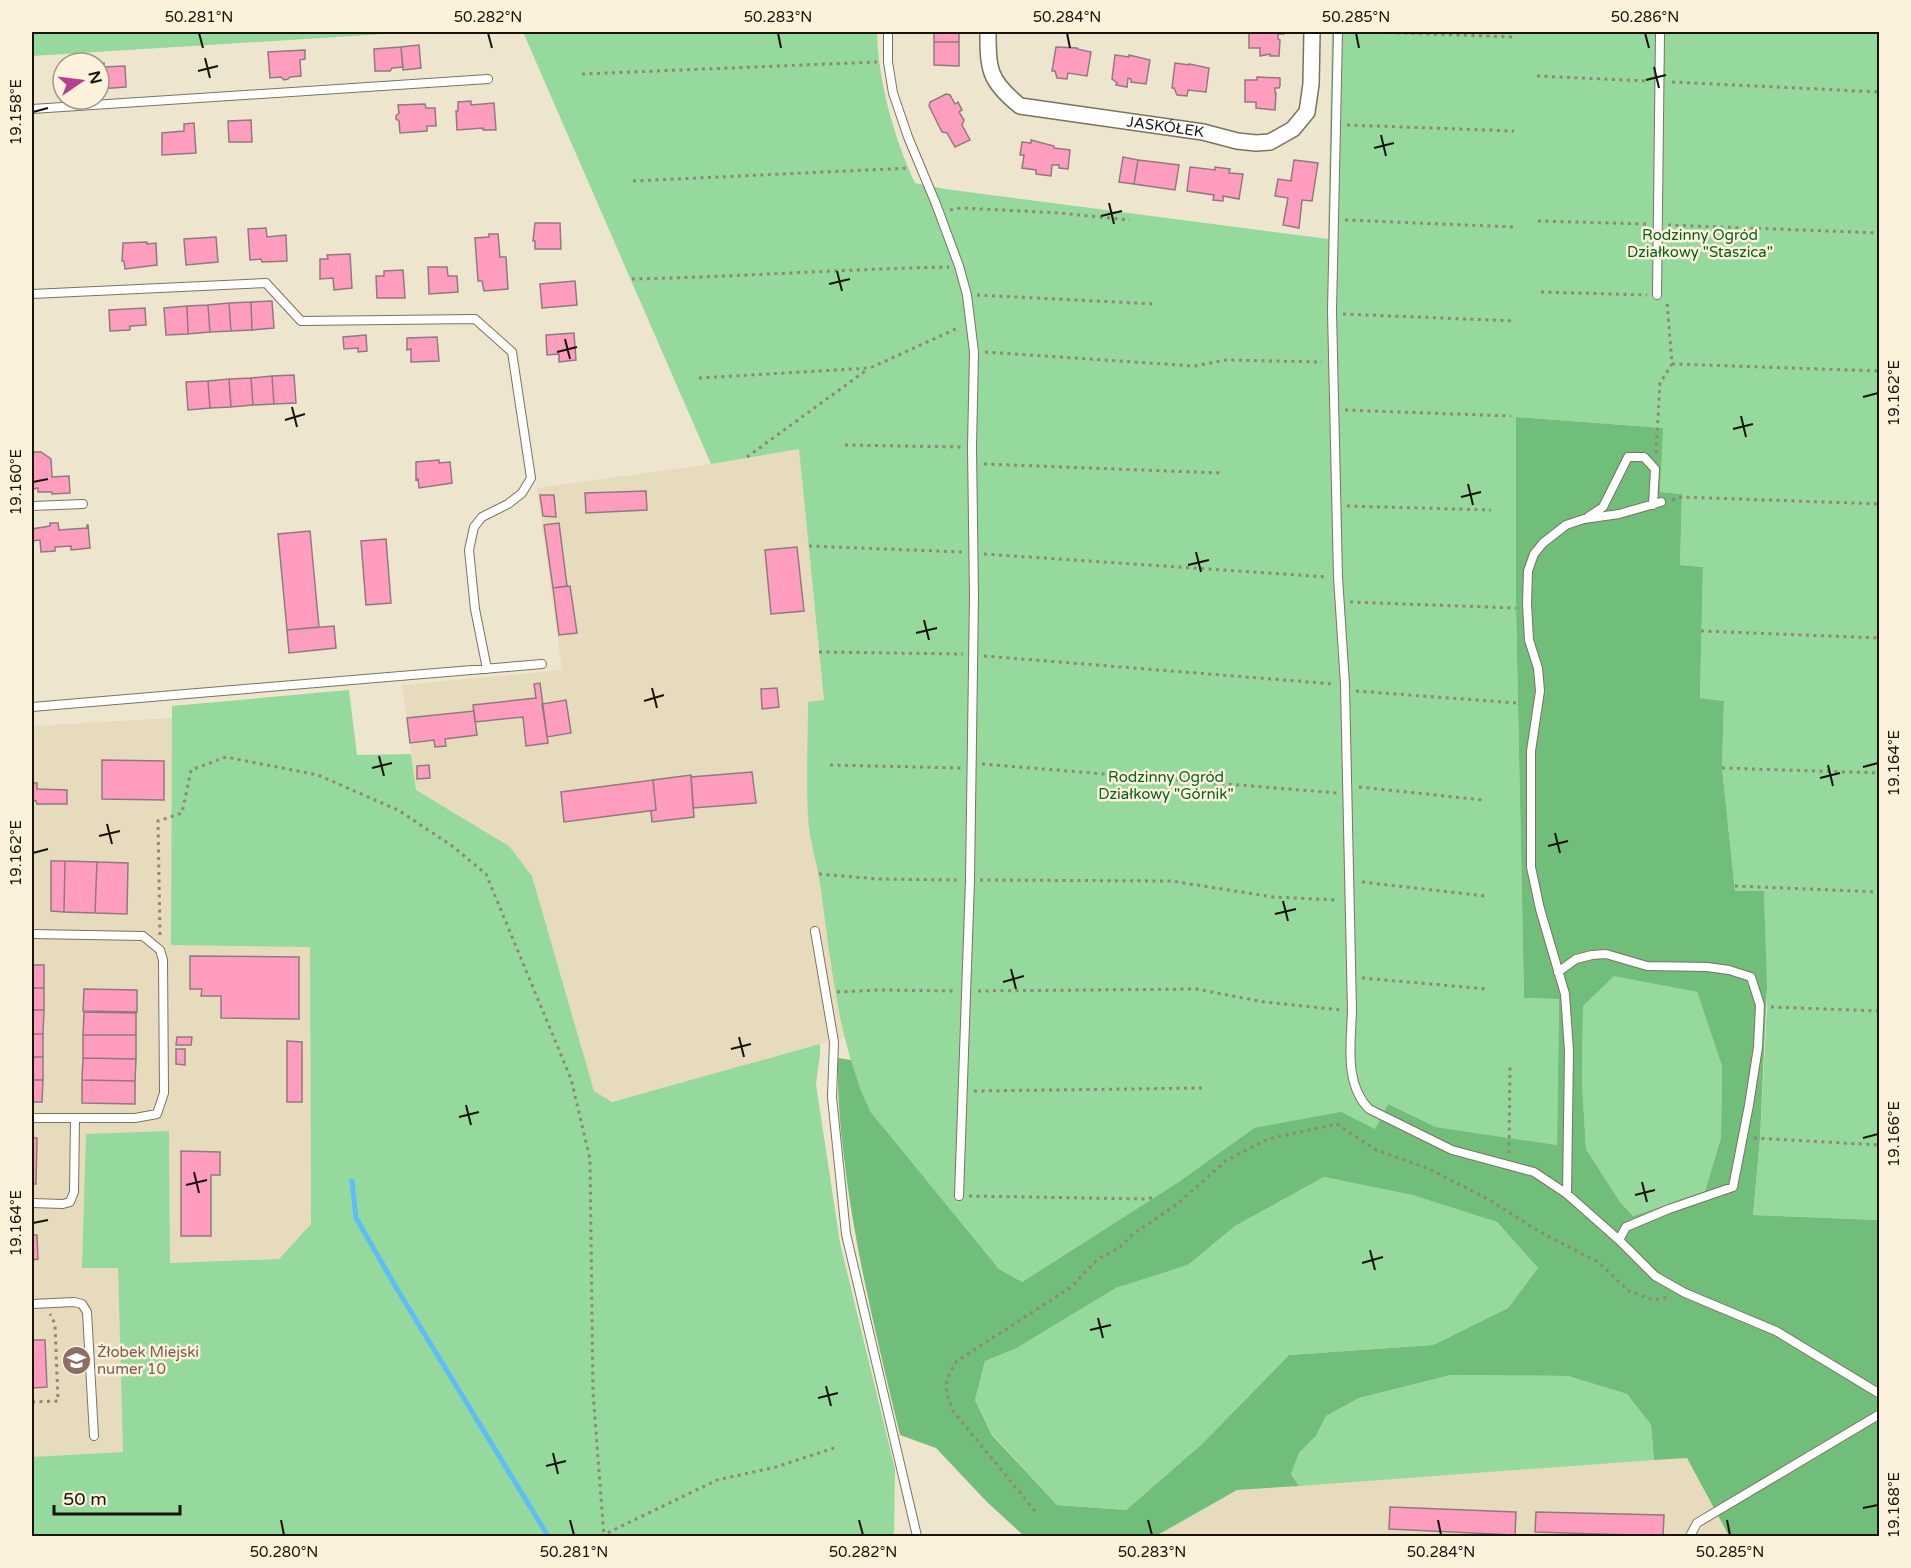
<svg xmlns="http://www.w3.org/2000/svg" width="1911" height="1568" viewBox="0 0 1911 1568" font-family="'Varela Round',sans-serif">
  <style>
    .built { fill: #e7dbbd }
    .green { fill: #96d99c }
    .forest { fill: #71be7a; fill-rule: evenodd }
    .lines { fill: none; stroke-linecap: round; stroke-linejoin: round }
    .stream { stroke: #5dbef7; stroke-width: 5 }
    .building { fill: #ff9dbe; stroke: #927980; stroke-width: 1.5 }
    .lane-casing { stroke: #7c735f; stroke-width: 10 }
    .street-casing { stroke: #7c735f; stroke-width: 18 }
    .path { stroke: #8e8877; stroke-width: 3; stroke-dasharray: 3 4.5; stroke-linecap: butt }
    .lane { stroke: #fff; stroke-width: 8 }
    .street { stroke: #fff; stroke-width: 15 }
    .ticks { fill: none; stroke: #18140c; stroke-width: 2 }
    .labels { text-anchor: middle; stroke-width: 5; stroke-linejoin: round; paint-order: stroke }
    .street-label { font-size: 15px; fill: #18140c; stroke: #fcf2db }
    .park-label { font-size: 15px; fill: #085f21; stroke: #fcf2db }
    .education-label { font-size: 15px; fill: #785e54; stroke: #fcf2db; text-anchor: start }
    .neatline { fill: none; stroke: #18140c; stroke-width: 2 }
    .ticks-label { font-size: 15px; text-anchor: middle; fill: #18140c }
  </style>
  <rect width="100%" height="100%" fill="#eee5ce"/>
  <path class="built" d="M799,448L824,701L808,703V818L819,874L835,992L846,1037L611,1102L594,1091L532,876L509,846L416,790L402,685L562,670L537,488L711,464Z
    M172,718L171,945L310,946L311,1224L279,1259L170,1263L169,1131L82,1268H118L123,1452L32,1457V726Z
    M1687,1457L1729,1536H1157L1237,1490Z"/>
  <path class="green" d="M32,32H416L32,56Z
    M523,32H877C878,81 894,138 915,183L945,189L1328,239L1332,32H1879V1220L1753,1215L1760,1139L1767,1006L1764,892L1735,891L1722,768L1724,701L1700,698L1703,567L1680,565L1682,494L1660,492L1662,428L1517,417L1516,608L1524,998L1559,999L1557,1145L1436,1127L1388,1104L1375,1129L1254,1128L1177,1183L1022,1282L999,1269L870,1111C837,1041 831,960 820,884C817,862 809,839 808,817C806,779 808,740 808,702L824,700L799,449L711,464Z
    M349,690L357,755L411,754L416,790L509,846L532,876L594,1091L612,1102L820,1044V1055L816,1084L840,1243L895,1469L894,1536H32V1457L123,1452L118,1268H82L86,1134L169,1131L170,1263L279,1259L311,1224L310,947L171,945L172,706Z
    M1614,975L1697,992L1722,1066L1721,1138L1705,1191L1633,1216L1620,1202L1586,1149L1582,1083L1583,1006Z
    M1324,1177L1412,1195L1497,1222L1538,1268L1508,1308L1433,1345L1289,1355L1202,1444L1126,1510L1057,1505L992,1434L975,1400L985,1361L1015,1349L1116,1288L1188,1265L1235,1226Z
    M1451,1375L1568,1376L1627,1394L1651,1425L1654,1460L1299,1486L1291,1474L1299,1453L1316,1436L1326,1416L1359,1398Z"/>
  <path class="forest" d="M1516,417L1663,428L1660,492L1682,494L1680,565L1703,567L1700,698L1724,701L1722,768L1735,891H1764L1767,986L1760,1139L1753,1215L1879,1220V1536H1729L1687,1458L1654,1460L1651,1425L1627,1394L1568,1376L1451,1375L1359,1398L1326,1416L1316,1436L1299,1453L1291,1474L1299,1486L1237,1490L1156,1536H1024L987,1502L936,1448L900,1435C878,1343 855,1252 844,1158C840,1124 837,1091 838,1058L851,1060L860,1088L870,1111L999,1269L1022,1282L1177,1183L1254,1128L1341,1112L1375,1129L1388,1104L1436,1127L1557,1145L1559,999L1524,998L1516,608ZM1614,976L1697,992L1722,1066L1721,1138L1705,1191L1633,1216L1620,1202L1586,1149L1582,1083L1583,1006ZM1324,1177L1412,1195L1497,1222L1538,1268L1508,1308L1433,1345L1289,1355L1202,1444L1126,1510L1057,1505L992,1435L975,1400L985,1361L1015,1349L1116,1288L1188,1265L1235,1226Z"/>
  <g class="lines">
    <path class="stream" d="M352,1181L356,1218L397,1289L548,1536"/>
  </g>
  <path class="building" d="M934,32H959V42H934Z
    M1249,32H1284V34H1278V39L1280,40L1279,56H1270V54L1260,56V48H1249Z
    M934,42H959V66L934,65Z
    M419,45L421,68L403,70L401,47Z
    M401,47L403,67L392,68L390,71H375L374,49Z
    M1056,47L1077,48V49L1091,52L1087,76L1068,73L1067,79L1057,78L1055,71H1052Z
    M305,50V59L300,60L301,76L290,77L288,79L284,80L281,77L270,78L268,52Z
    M1115,55L1129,57V55L1150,60L1146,84L1131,82V79L1128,78L1127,87L1116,85L1117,83L1112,79Z
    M104,63V67L125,66L126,87L99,89V64Z
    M1175,63L1189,65V64L1209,68L1206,92L1188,90L1187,96L1177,95L1174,88H1172Z
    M1257,77L1280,78V86L1279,88H1275V93H1276L1275,110L1256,108V102H1245V80H1257Z
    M946,94L950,95L955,104L958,102L962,110L959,112L964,120L962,125L970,140L955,147L947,133L942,132L929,106L930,102Z
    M471,101V105L494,103L496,130H483V128L457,130L456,111H458V102Z
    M425,104L426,108H435L436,126H427V131L400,133L399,121L396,119V116L399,113L398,105Z
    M251,120L252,142H229L228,121Z
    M194,123L196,153L162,155V133L184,131V124Z
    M1031,140L1054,146V148L1070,150L1068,169L1059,168V165H1052L1051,176L1036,174V170L1022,168L1024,155H1020L1022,142L1031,143Z
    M1123,157L1138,160L1134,184L1119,182Z
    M1138,160L1179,165L1175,190L1134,184Z
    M1294,160L1318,163L1312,201L1302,200L1299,228L1283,225L1288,198L1275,196L1278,179L1291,181Z
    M1190,167L1215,170V167L1230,169L1229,173L1243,174L1239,199L1223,196V201L1213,200L1214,195L1187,191Z
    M535,223H560L561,249H535V241H533Z
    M266,228L267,237L286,235L287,261L262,262L261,259L250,260L248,229Z
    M489,234H498L500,257H506L508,289L484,291L482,281H478L475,238L489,237Z
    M216,237L218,262L186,265L184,239Z
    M147,242V244L156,243L157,265L125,269L124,261H122L123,243Z
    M350,254L352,288L334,290L333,278L320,279V259H328L327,255Z
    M428,267H447L448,276H457L458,292L429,294Z
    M403,270L405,298H377L376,276H384V271Z
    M575,281L577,305L542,308L540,284Z
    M272,301L274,328L252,330L251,302Z
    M251,302L252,330L231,331L229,303Z
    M229,303L231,331L210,332L208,305Z
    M208,305L210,332L188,334L187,306Z
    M187,306L188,334L166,335L164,308Z
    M145,308L146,325L130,326V330L110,331L109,310Z
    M574,333L576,360L559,362V354L547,355L546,335Z
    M366,335L367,351L358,352V348L344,349L343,337Z
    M437,337L439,361L411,362V349L407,350V338Z
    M294,375L296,403L274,404L272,376Z
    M272,376L274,404L253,405L251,378Z
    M251,378L253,405L231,407L229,379Z
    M229,379L231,407L210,408L208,381Z
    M208,381L210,408L188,410L186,382Z
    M32,452H41L51,459L52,477L69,476L70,493L52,494V492H38V488L33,489V493H32Z
    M439,460V463L450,462L452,483L419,488L418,479L416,480V462Z
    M646,491L647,510L586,513L585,493Z
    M540,495H554L556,517L543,516Z
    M50,523H58L59,530L87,528V525H88L90,548L71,550V546L55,547V551L41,552L40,540L32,541V529L50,526Z
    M559,523L567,586L553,588L544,525Z
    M310,531L319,627L287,630L278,534Z
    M386,539L391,603L366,605L361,541Z
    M797,547L804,611L771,614L765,550Z
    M570,586L577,633L559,635L553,588Z
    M334,626L336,648L289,653L287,630Z
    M540,683L548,743L526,746L523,717L475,722L473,705L536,698L534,684Z
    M777,688L779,707L762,709L761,689Z
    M566,700L571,733L547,737L542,704Z
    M474,711L477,735L445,739L446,746L435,747L434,740L410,743L407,718Z
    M102,760L164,761V800L102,799Z
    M429,765L430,778L417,779V766Z
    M752,772L756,803L693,808L691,777Z
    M691,775L694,817L652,822L651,811L656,810L653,780Z
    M653,780L656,810L564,822L561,792Z
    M32,783H37V789L67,790V804H37L36,801L32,800Z
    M51,861H65L64,912L51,911Z
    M65,861L97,862L95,913L64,912Z
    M97,862L128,863L127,914L95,913Z
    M190,956L299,957V1019L221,1018V996H201L202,989H190Z
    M32,965H44V988H32Z
    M32,988H44V1010H32Z
    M84,989L137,990V1012L83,1011Z
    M32,1010H44L43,1034H32Z
    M84,1012L136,1013V1035H83Z
    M32,1034H43V1057H32Z
    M83,1035H136V1059L83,1058Z
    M177,1037H192L191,1045H176Z
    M287,1041L302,1042V1102H287Z
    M176,1049H185V1065L176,1064Z
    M32,1057H43V1080H32Z
    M83,1058L136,1059L135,1081L82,1080Z
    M32,1080H43L42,1102H32Z
    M82,1080L135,1081V1104L82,1103Z
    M32,1138H37L36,1184H32Z
    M181,1151L220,1152V1175H211V1236H181Z
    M32,1235H37L38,1259L32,1260Z
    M32,1340H45L47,1387L32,1388Z
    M1390,1507L1516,1512L1515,1535L1389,1529Z
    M1536,1512L1664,1515L1663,1536L1535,1532Z"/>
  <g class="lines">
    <defs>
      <path id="lane" d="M888,32V62L893,93L908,137L936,204L959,266L967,295L974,352L972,447L974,596L970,880L959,1196
        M1338,32L1332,311L1338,577L1345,685L1352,1011C1351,1043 1344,1084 1369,1109L1452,1150L1534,1172L1567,1194L1619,1240L1655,1276L1685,1293L1776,1331L1880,1394
        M32,109L488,79
        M32,294L266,283L301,321L475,319L512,352L531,478L522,493L508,504L482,517L474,527L469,550L475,609L487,669
        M1657,295L1660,32
        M32,506L83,504
        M1588,517L1603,507L1628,457H1644L1655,469L1653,505
        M32,707L542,664
        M815,931L834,1042L832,1097L846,1234L917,1536
        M32,934L143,936L160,950L163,960L164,1093L157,1114L135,1118H32
        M1558,972L1576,959L1592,955L1606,954L1647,966L1707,967L1729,970L1751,977L1760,1005L1758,1047L1749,1105L1733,1187L1669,1209L1626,1227L1619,1240
        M1567,1194L1569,1051L1565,994L1540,909L1531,867V751L1540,691L1538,668L1529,640L1527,604L1528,571L1534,554L1543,543L1566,525L1584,519L1619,514L1661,502
        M32,1203L63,1204L70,1202L74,1192L75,1118
        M32,1304L74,1302L82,1304L87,1312L94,1436
        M1690,1536L1697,1523L1880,1414"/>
      <g id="street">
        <path id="s1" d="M988,32C988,70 989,81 1020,106L1203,132L1237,141L1256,143L1270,142L1293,129L1307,112L1311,84L1312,32"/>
      </g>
    </defs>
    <use href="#lane" class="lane-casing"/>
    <use href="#street" class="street-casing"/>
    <path class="path" d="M1374,32L1514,37
      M582,74L877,62
      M1537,76L1647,81
      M1672,82L1880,92
      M1347,125L1514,131
      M633,181L910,168
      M950,210L961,208L1060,213L1130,220
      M1345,220L1515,227
      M1538,221L1647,224
      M1668,225L1880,233
      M632,279C737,277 843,269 949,267
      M1541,292L1647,295
      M977,295L1156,304
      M1343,314L1515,321
      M985,352L1195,366L1226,360L1322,362
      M1672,364L1880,371
      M699,378L870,368L960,327
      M1345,410L1511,416
      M845,445L961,447
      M1656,453L1660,383L1672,364L1667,301
      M747,457L868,369
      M984,464L1220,473
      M1672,500L1682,497L1880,504
      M1347,506L1491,510
      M809,546L962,552
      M984,554L1328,577
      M1350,602L1516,608
      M1701,631L1880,638
      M819,652L963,654
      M984,656L1334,684
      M1356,691L1517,703
      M982,764L1337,793
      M830,765L961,768
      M1722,768L1880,773
      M1359,787L1483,800
      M819,874L878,879L958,880
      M980,880L1171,881L1273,897L1338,900
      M1362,882L1485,896
      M1735,886L1880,892
      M160,935L158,821L182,813L191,770L226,757L318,775L398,810L451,845L486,874L571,1079L590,1159L593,1393L604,1536
      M1362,978L1487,989
      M978,991L1196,989L1264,1002L1342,1010
      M837,992L880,990L956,991
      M1771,1007L1880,1011
      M974,1091L1204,1088
      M1754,1138L1880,1145
      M1509,1153L1510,1064
      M969,1196L1145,1199L1156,1197
      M32,1402L58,1401L55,1324L50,1314
      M1035,1511L953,1411C944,1387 943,1383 957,1361L1071,1287L1098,1259L1119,1248L1133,1234L1177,1204L1227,1160L1268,1139L1337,1124L1376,1150L1427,1168L1486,1198L1540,1232L1598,1262L1629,1291L1653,1300L1669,1297
      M601,1536L717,1480L776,1467L834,1448"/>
    <use href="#lane" class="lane"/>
    <use href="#street" class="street"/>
  </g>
  <path class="ticks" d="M199,33L203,48M488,33L492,48M778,33L781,48M1067,33L1070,48M1356,33L1359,48M1645,33L1649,48M205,58L210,78M1654,67L1659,88M198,71L218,66M1646,80L1666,75M33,112L48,108M1381,135L1386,156M1374,148L1394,143M1109,203L1114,224M1101,216L1122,211M837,271L842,291M829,284L850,279M565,339L570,359M557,352L577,347M1863,397L1878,393M292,407L297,427M1741,416L1746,437M285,420L305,414M1733,429L1753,424M33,482L48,479M1468,484L1473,505M1461,497L1481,492M1196,552L1201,572M1188,565L1209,560M924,620L929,640M916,633L937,628M652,688L657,708M644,701L664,695M379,756L384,776M1828,765L1833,786M1863,767L1878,763M372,768L392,763M1820,778L1840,773M107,824L112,844M1555,833L1560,853M99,836L120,831M1548,846L1568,841M33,853L48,849M1283,901L1288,921M1275,914L1296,909M1011,969L1016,989M1003,982L1024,976M739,1037L744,1057M731,1049L751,1044M466,1105L471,1125M459,1117L479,1112M1863,1138L1878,1134M194,1172L199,1193M1642,1182L1647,1202M186,1185L207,1180M1635,1195L1655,1190M33,1223L48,1220M1370,1250L1375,1270M1362,1263L1383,1257M1098,1318L1103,1338M1090,1330L1111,1325M826,1386L831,1406M818,1398L838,1393M553,1453L558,1474M546,1466L566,1461M1863,1508L1878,1505M281,1520L284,1535M570,1520L574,1535M859,1520L863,1535M1148,1520L1152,1535M1438,1520L1441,1535M1727,1520L1730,1535"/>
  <defs>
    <symbol id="school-disc" viewBox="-11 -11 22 22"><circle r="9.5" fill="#8d6e63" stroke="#fcf2db"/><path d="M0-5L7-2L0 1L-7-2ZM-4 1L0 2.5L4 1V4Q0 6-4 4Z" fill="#fff"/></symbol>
  </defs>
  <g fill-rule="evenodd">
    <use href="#school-disc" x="60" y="1344" width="33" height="33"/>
  </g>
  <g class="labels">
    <g class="street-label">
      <text dy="5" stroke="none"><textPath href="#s1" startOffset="232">JASKÓŁEK</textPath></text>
    </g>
    <g class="park-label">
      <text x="1700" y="240">Rodzinny Ogród<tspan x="1700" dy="17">Działkowy "Staszica"</tspan></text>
      <text x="1166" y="782">Rodzinny Ogród<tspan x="1166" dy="17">Działkowy "Górnik"</tspan></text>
    </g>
    <g class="education-label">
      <text x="97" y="1357">Żłobek Miejski<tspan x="97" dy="17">numer 10</tspan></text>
    </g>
  </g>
  <rect width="1911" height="1568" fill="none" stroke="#fcf2db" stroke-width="66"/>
  <g transform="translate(81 81) rotate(76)"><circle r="28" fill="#fcf2db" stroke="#a19988" stroke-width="1.5"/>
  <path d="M0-4.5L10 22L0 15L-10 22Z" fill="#b93d8f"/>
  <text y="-9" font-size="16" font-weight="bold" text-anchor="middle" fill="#18140c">N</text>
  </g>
  <path d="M54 1505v9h126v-9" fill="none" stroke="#18140c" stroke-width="3"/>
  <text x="63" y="1505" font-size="18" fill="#18140c" stroke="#fcf2db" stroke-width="4.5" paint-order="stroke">50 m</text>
  <rect x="33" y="33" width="1845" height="1502" class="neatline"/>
  <g class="ticks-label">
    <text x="199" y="22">50.281°N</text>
    <text x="488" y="22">50.282°N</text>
    <text x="778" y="22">50.283°N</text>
    <text x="1067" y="22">50.284°N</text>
    <text x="1356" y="22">50.285°N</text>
    <text x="1645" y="22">50.286°N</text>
    <text transform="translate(16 112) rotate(-90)" y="5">19.158°E</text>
    <text transform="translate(1894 393) rotate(-90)" y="5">19.162°E</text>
    <text transform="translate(16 482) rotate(-90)" y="5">19.160°E</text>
    <text transform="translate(1894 763) rotate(-90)" y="5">19.164°E</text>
    <text transform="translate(16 853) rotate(-90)" y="5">19.162°E</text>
    <text transform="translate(1894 1134) rotate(-90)" y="5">19.166°E</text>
    <text transform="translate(16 1223) rotate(-90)" y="5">19.164°E</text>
    <text transform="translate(1894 1505) rotate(-90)" y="5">19.168°E</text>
    <text x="284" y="1557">50.280°N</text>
    <text x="574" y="1557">50.281°N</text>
    <text x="863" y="1557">50.282°N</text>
    <text x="1152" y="1557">50.283°N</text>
    <text x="1441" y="1557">50.284°N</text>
    <text x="1730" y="1557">50.285°N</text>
  </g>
</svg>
